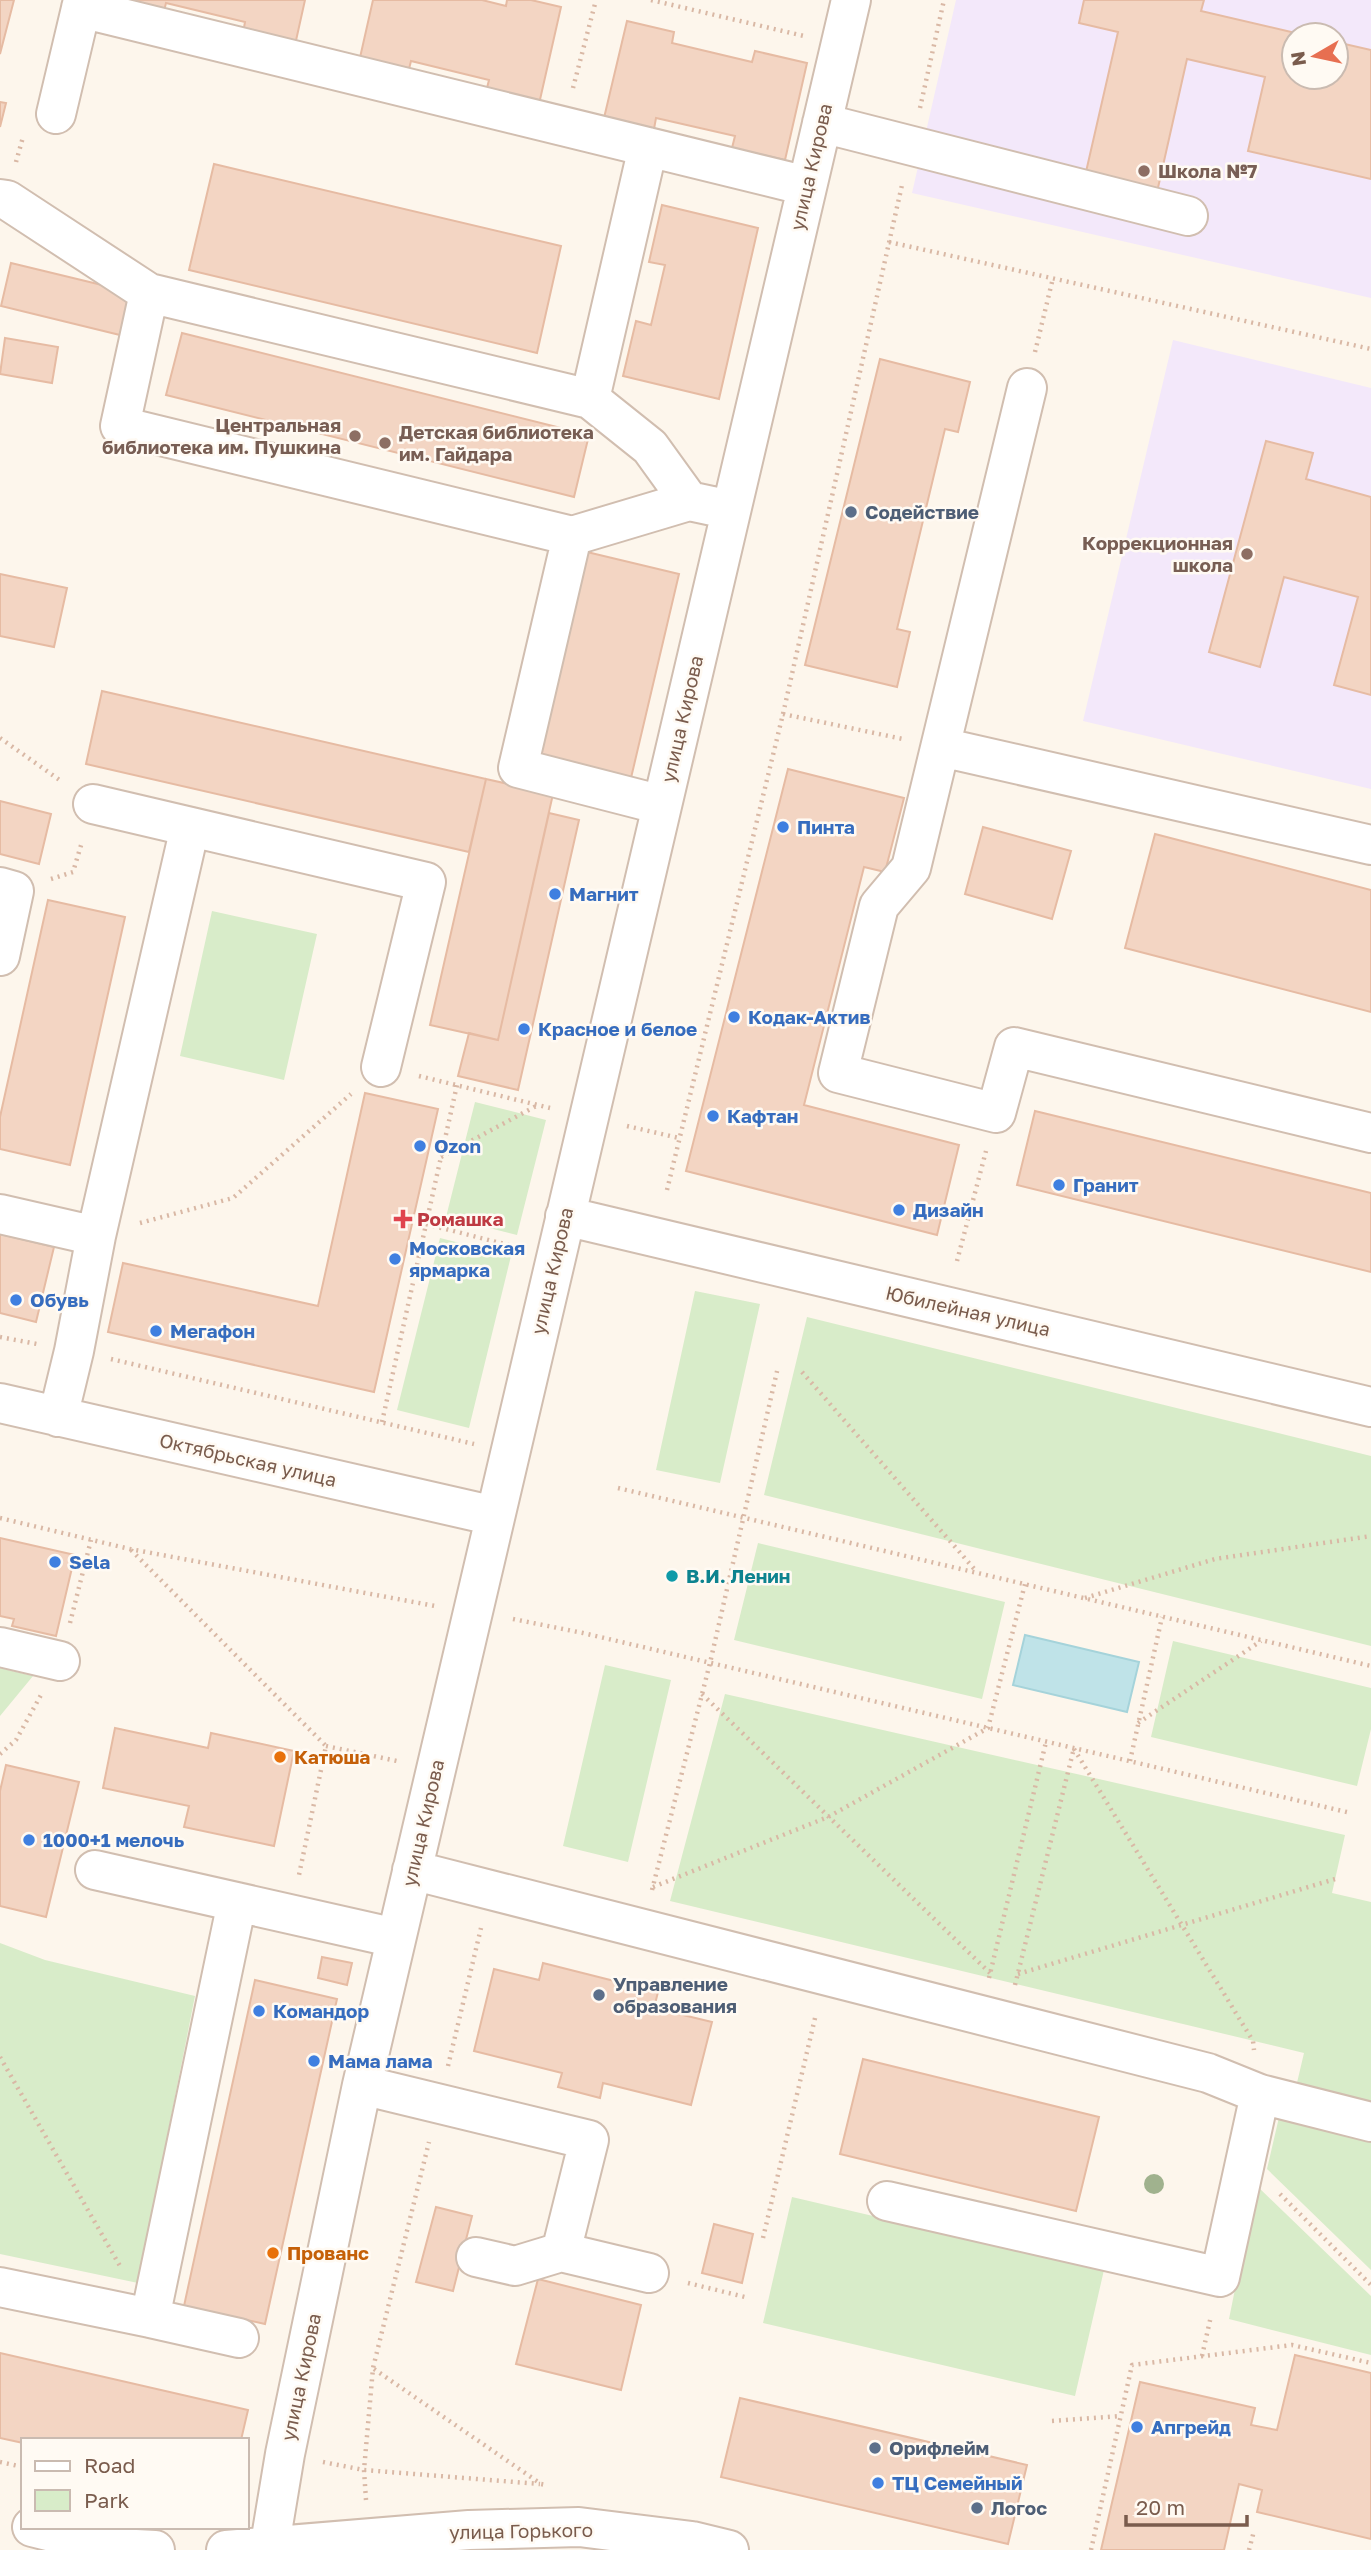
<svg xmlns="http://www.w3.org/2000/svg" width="1371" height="2550" viewBox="0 0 1371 2550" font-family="'Golos Text',sans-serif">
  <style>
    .education { fill: #f3e8fa; fill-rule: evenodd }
    .green { fill: #d8ecc9 }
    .water { fill: #bfe3e8; stroke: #a5d3da; stroke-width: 2 }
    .building { fill: #f3d5c3; stroke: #e6bba3; stroke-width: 2 }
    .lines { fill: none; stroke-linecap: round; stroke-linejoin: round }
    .minor-casing { stroke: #d1beb0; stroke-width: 42 }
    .path { stroke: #d9b8a5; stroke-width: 4.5; stroke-dasharray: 2 5; stroke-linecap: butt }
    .minor { stroke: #fff; stroke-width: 38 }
    .tree { fill: #a0b28e }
    .education-dot { fill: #8d6e63; stroke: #fffaf3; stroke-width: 2.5 }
    .service-dot { fill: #5c6f8a; stroke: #fffaf3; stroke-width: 2.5 }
    .shop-dot { fill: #3f7fe0; stroke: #fffaf3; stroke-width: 2.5 }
    .health-dot { fill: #e0444e; stroke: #fffaf3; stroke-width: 2.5 }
    .culture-dot { fill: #0f9aa8; stroke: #fffaf3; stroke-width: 2.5 }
    .food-dot { fill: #e8710a; stroke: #fffaf3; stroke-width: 2.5 }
    .labels { text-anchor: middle; stroke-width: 5; stroke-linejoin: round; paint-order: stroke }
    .street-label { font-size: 19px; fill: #7a5c4d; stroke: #fffaf3 }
    .education-label { font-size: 19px; font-weight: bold; fill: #785e54; stroke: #fffaf3; text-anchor: start }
    .service-label { font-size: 19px; font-weight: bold; fill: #4e5e75; stroke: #fffaf3; text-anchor: start }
    .shop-label { font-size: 19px; font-weight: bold; fill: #366cbe; stroke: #fffaf3; text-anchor: start }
    .health-label { font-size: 19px; font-weight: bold; fill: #be3a42; stroke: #fffaf3; text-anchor: start }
    .culture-label { font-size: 19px; font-weight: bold; fill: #0d838f; stroke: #fffaf3; text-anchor: start }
    .food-label { font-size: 19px; font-weight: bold; fill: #c56008; stroke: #fffaf3; text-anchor: start }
  </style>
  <rect width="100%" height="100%" fill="#fdf6ec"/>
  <path class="education" d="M956,0H1371V298L912,193ZM1294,35H1336V77H1294Z
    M1173,340L1371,388V789L1083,721Z"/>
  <path class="green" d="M212,911L317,934L284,1080L180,1056Z
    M475,1102L546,1120L517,1235L446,1217Z
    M440,1238L511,1256L469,1428L397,1410Z
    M695,1291L760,1304L720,1483L656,1470Z
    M807,1317L1371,1456V1646L764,1495Z
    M758,1543L1005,1602L982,1699L734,1640Z
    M1173,1641L1371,1688V1729L1357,1786L1151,1737Z
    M605,1665L671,1680L628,1862L563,1846Z
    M0,1668L33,1676L0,1716Z
    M725,1694L1345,1835L1332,1893L1371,1902V2106L1296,2087L1304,2053L670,1901Z
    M0,1943L45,1960L195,1996L138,2283L0,2254Z
    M1280,2113L1371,2140V2270L1267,2169Z
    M1256,2185L1371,2296V2355L1229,2319Z
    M792,2197L1104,2270L1075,2396L763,2323Z"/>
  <path class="water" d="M1025,1635L1139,1662L1127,1712L1013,1685Z"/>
  <path class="building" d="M0,0H14L0,54Z
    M115,0H305L295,45L243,33L245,22L166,3L163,15Z
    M373,0H482L506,6L507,0H531L561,7L539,104L486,92L489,80L411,61L408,73L359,62Z
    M1084,0H1204L1201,11L1304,35H1294V77H1336V42L1371,50V179L1248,151L1265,77L1187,59L1155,201L1083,185L1118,32L1079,23Z
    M627,21L674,32L672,43L752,62L755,51L807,63L785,160L732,148L735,136L656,118L654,129L604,118Z
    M0,102L6,103L0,127Z
    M214,164L561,246L537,353L189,270Z
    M662,205L758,228L719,399L623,376L636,321L651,325L665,265L649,262Z
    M11,263L135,293L124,336L1,306Z
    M182,333L589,435L574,497L166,395Z
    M5,338L58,347L52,383L0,374Z
    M880,359L970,382L958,432L945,429L897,629L910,632L897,687L805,665Z
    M1266,441L1313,453L1306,479L1371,497V695L1334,685L1358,597L1284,577L1260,667L1209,652Z
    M587,552L679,574L631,778L539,755Z
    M0,574L67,588L54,647L0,636Z
    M102,691L486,779L469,852L86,764Z
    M788,769L904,798L885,872L864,867L804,1105L959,1145L937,1235L686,1171Z
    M486,779L553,794L498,1040L430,1025Z
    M0,801L51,814L39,864L0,854Z
    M549,813L579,820L518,1090L458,1076L469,1033L498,1040Z
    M983,827L1071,851L1052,919L965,894Z
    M1155,834L1371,890V1012L1125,948Z
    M48,900L125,917L70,1165L0,1149V1117Z
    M365,1093L438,1109L374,1392L108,1332L123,1263L318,1306Z
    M1035,1111L1371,1193V1272L1017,1185Z
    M0,1234L54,1247L36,1322L0,1313Z
    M0,1538L75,1555L56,1636L12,1626L14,1619L0,1616Z
    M115,1728L208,1748L211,1733L294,1751L274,1846L184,1827L189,1806L103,1788Z
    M6,1765L79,1782L46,1917L0,1906V1791Z
    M322,1957L352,1963L347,1985L318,1978Z
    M543,1963L658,1992L654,2008L712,2022L691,2105L603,2083L600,2098L558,2087L562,2073L474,2051L494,1969L539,1980Z
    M255,1980L337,1999L265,2324L184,2306Z
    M863,2059L1099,2117L1076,2211L840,2154Z
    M436,2207L472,2216L453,2291L416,2282Z
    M714,2224L753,2234L742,2283L702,2273Z
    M538,2279L641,2305L621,2390L516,2364Z
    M0,2353L248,2410L241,2440H23V2443L0,2438Z
    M1295,2355L1371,2373V2539L1257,2512L1262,2490L1239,2484L1224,2550H1101L1140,2382L1255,2408L1251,2425L1277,2430Z
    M740,2398L1027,2465L1008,2544L721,2477Z"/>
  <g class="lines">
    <defs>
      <path id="minor" d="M81,8L807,186
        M56,114L83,0
        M822,123L1188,216
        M0,199L7,200L149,293L590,399L650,447L689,501L731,510
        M149,293L120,426L572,536L689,501
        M1027,388L911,868L879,906L838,1073L996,1113L1014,1047L1371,1133
        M590,399L648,147
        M572,536L518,768L662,805
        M941,747L1371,845
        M93,804L426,882L381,1067
        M0,887L14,891L0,956
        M0,1214L96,1236
        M565,1216L1371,1407
        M0,1403L495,1516
        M58,1417L74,1351L96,1236L190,827
        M0,1647L60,1661
        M95,1870L396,1938
        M412,1870L1208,2073L1260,2094L1371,2122
        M362,2085L589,2140L561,2252L649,2273
        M887,2201L1220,2277L1260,2094
        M476,2257L515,2266L561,2252
        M0,2287L150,2318L237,1902
        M150,2318L239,2338
        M32,2527L116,2548L155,2550
        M226,2550L469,2530L579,2527L692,2541L729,2550
        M269,2550L285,2454L362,2085L851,0"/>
    </defs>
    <use href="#minor" class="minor-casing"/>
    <path class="path" d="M651,0L804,36
      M573,88L596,0
      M920,108L944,0
      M16,162L23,137
      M889,242L1371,349
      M1035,352L1053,278
      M783,714L903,739
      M0,738L61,781
      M51,879L73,872L82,842
      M419,1076L550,1108
      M627,1126L679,1138
      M441,1157L538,1105
      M667,1190L783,714L902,185
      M140,1223L233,1198L351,1094
      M426,1224L520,1248
      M957,1261L986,1151
      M0,1337L37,1344
      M111,1359L474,1444
      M802,1372L977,1572
      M382,1422L457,1085
      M618,1488L1371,1666
      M0,1518L130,1549L435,1606
      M131,1550L326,1746L299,1875
      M1085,1598L1215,1559L1371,1536
      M513,1619L583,1633L1351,1813
      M70,1623L91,1540
      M702,1694L990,1973
      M1138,1723L1261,1641
      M326,1746L397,1761
      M1074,1749L1253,2041L1254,2050
      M0,1754L16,1740L41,1695
      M1130,1761L1162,1617
      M653,1887L828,1817L988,1728L1025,1584
      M652,1890L710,1663L778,1367
      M1018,1974L1335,1879
      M989,1978L1046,1742
      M1015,1985L1074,1748
      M0,2057L120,2266
      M448,2066L481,1928
      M1280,2194L1371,2285
      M763,2238L816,2014
      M688,2283L749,2298
      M1202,2356L1211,2316
      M374,2369L541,2484L546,2485
      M1052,2421L1121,2416
      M0,2462L23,2467
      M323,2462L364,2470L540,2484
      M366,2500L364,2470L373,2368L429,2142
      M1091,2550L1132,2365L1292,2345L1371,2363
      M1249,2550L1254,2531"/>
    <use href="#minor" class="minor"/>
  </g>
  <circle class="tree" cx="1154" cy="2184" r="10"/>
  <g class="education-dot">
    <circle cx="1144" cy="171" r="7"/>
    <circle cx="355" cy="436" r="7"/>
    <circle cx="385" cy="443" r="7"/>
    <circle cx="1247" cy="554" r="7"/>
  </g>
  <g class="service-dot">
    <circle cx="851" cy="512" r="7"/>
    <circle cx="599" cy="1995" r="7"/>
    <circle cx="875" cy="2448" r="7"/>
    <circle cx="977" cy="2508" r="7"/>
  </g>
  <g class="shop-dot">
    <circle cx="783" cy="827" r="7"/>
    <circle cx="555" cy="894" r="7"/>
    <circle cx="734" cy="1017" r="7"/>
    <circle cx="524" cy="1029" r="7"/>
    <circle cx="713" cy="1116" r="7"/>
    <circle cx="420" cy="1146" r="7"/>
    <circle cx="1059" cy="1185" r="7"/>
    <circle cx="899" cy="1210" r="7"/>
    <circle cx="395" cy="1259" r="7"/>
    <circle cx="16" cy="1300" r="7"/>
    <circle cx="156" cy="1331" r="7"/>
    <circle cx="55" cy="1562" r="7"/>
    <circle cx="29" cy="1840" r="7"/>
    <circle cx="259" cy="2011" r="7"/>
    <circle cx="314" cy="2061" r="7"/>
    <circle cx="1137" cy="2427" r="7"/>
    <circle cx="878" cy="2483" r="7"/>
  </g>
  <path class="health-dot" d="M399.5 1208.5h7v7h7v7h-7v7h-7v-7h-7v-7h7z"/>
  <circle class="culture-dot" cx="672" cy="1576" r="7"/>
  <g class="food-dot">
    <circle cx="280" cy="1757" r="7"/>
    <circle cx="273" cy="2253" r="7"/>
  </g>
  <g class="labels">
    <g class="street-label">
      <text transform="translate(811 167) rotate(-77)" y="7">улица Кирова</text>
      <text transform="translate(682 719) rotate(-77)" y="7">улица Кирова</text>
      <text transform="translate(552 1271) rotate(-77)" y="7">улица Кирова</text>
      <text transform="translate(968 1311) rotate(13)" y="7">Юбилейная улица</text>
      <text transform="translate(248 1460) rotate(13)" y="7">Октябрьская улица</text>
      <text transform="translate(423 1823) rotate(-77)" y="7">улица Кирова</text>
      <text transform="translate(301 2377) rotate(-78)" y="7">улица Кирова</text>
      <text transform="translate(521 2531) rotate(-1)" y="7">улица Горького</text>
    </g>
    <g class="education-label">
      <text x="1158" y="178">Школа №7</text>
      <text x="341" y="432" text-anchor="end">Центральная<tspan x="341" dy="22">библиотека им. Пушкина</tspan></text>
      <text x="399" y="439">Детская библиотека<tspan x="399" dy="22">им. Гайдара</tspan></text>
      <text x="1233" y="550" text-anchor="end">Коррекционная<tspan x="1233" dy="22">школа</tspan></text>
    </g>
    <g class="service-label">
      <text x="865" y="519">Содействие</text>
      <text x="613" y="1991">Управление<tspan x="613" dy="22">образования</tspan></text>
      <text x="889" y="2455">Орифлейм</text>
      <text x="991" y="2515">Логос</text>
    </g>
    <g class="shop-label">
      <text x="797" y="834">Пинта</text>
      <text x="569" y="901">Магнит</text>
      <text x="748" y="1024">Кодак-Актив</text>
      <text x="538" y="1036">Красное и белое</text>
      <text x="727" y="1123">Кафтан</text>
      <text x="434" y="1153">Ozon</text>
      <text x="1073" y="1192">Гранит</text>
      <text x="913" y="1217">Дизайн</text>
      <text x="409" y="1255">Московская<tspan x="409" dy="22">ярмарка</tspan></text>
      <text x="30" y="1307">Обувь</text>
      <text x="170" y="1338">Мегафон</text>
      <text x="69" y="1569">Sela</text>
      <text x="43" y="1847">1000+1 мелочь</text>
      <text x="273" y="2018">Командор</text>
      <text x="328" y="2068">Мама лама</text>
      <text x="1151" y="2434">Апгрейд</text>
      <text x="892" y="2490">ТЦ Семейный</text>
    </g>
    <g class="health-label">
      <text x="417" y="1226">Ромашка</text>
    </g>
    <g class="culture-label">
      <text x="686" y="1583">В.И. Ленин</text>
    </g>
    <g class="food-label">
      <text x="294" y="1764">Катюша</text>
      <text x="287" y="2260">Прованс</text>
    </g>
  </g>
  <rect x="21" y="2438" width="228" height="91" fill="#fffaf3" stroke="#cabbb1" stroke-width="2"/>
  <rect x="35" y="2461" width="35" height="10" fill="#ffffff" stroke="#cabbb1" stroke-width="2"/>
  <text x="84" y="2473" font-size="21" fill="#7a5c4d">Road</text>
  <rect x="35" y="2490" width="35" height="21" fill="#d8ecc9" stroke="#cabbb1" stroke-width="2"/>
  <text x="84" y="2508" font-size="21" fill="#7a5c4d">Park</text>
  <g transform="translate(1315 56) rotate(261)"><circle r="33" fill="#fffaf3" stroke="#cabbb1" stroke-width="2"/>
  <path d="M0-5L12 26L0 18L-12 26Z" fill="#e76f51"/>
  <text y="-10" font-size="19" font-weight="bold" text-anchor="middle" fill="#7a5c4d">N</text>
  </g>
  <path d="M1126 2515v10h121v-10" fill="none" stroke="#7a5c4d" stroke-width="3.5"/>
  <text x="1136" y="2515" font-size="21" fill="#7a5c4d" stroke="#fffaf3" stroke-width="5" paint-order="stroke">20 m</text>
</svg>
